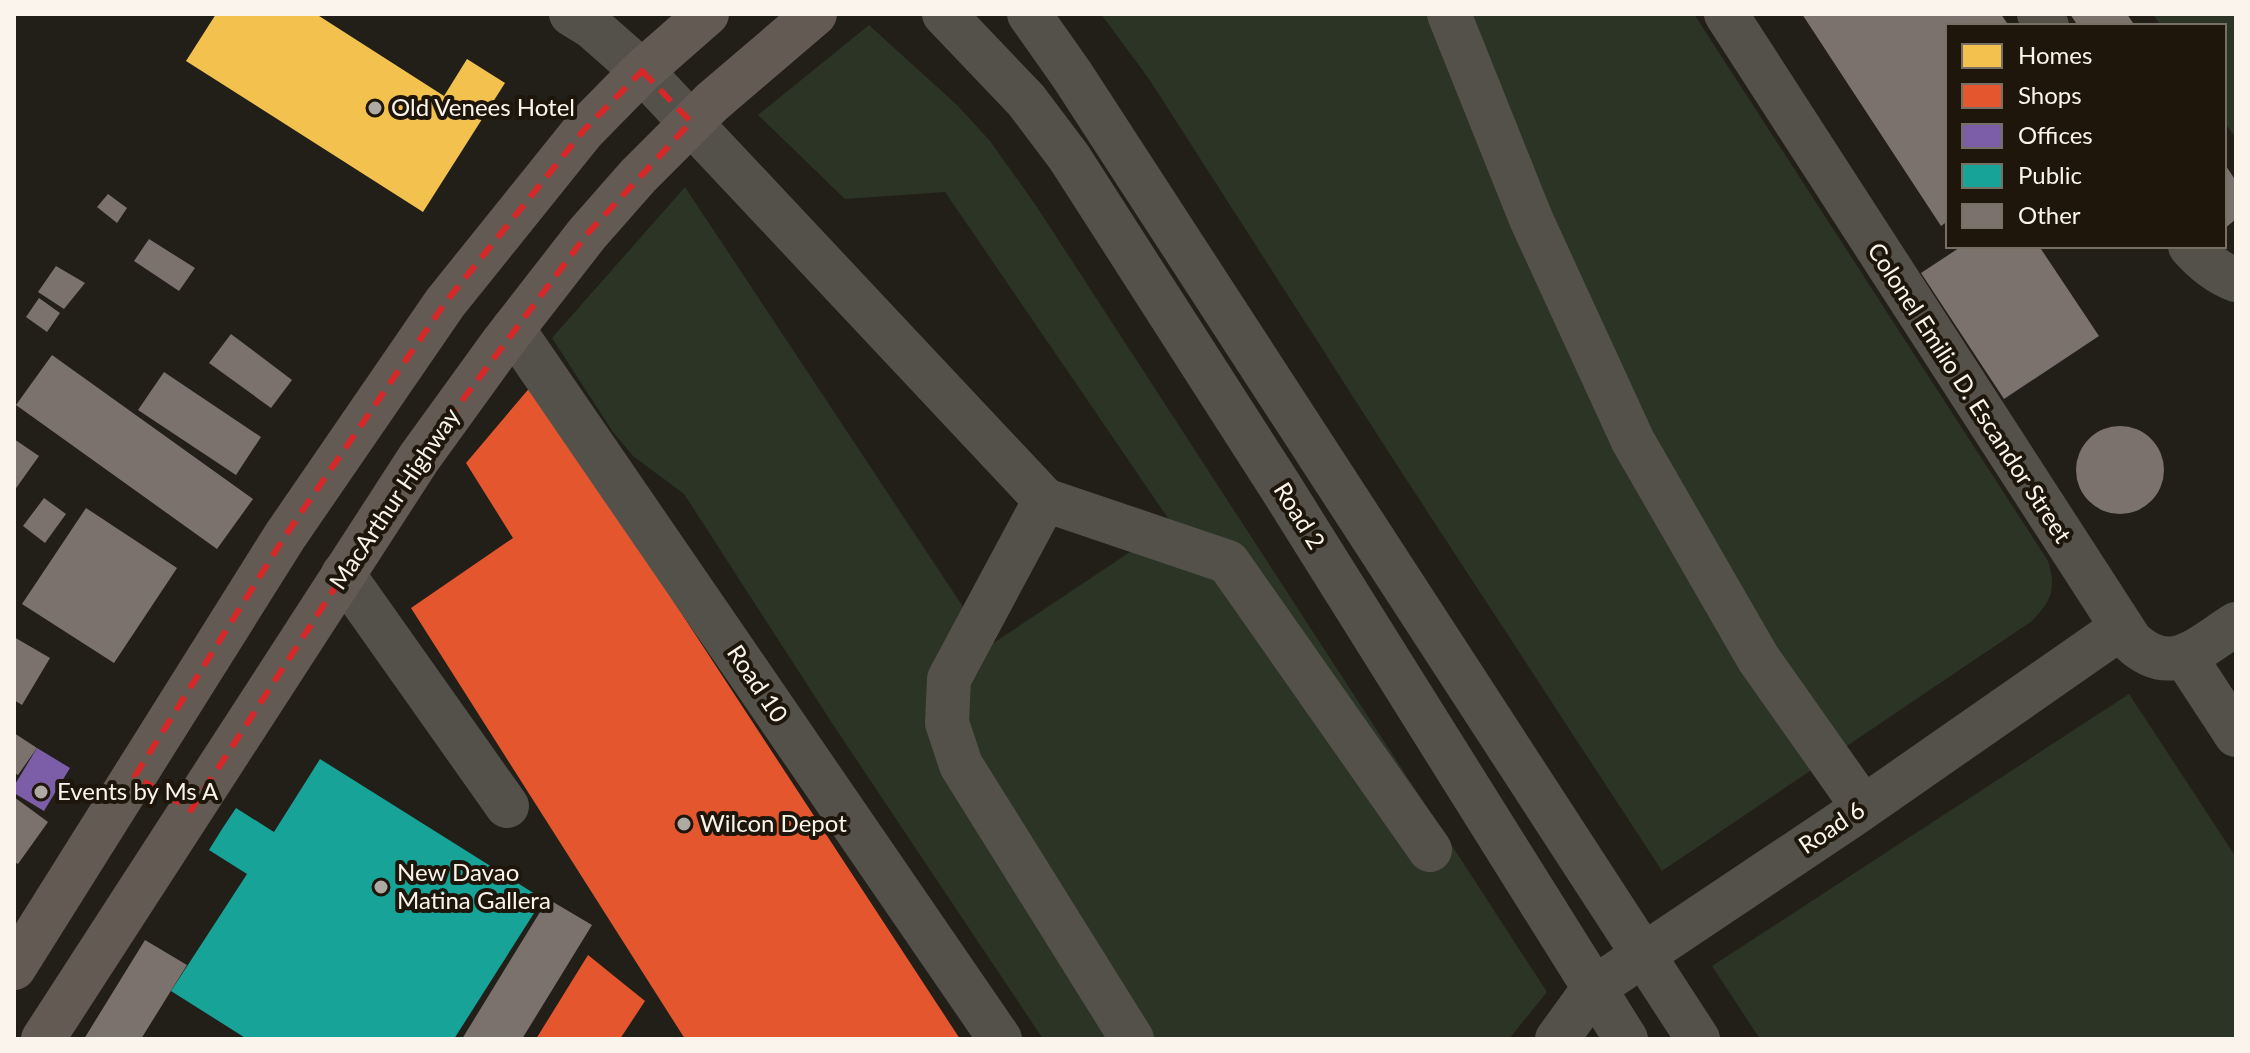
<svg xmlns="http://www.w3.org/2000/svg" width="2250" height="1053" viewBox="0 0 2250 1053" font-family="Lato,sans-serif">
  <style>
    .green { fill: #2c3425 }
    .homes { fill: #f2c14e }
    .shops { fill: #e4572e }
    .offices { fill: #7b5ea7 }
    .public { fill: #17a398 }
    .building { fill: #7b726e }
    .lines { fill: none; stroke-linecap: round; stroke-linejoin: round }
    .minor { stroke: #54514a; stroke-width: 44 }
    .major { stroke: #635a53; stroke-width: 44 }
    .marked { fill: none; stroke: #d62828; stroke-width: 6; stroke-dasharray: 16 10; stroke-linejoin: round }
    .poi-dot { fill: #aea9a2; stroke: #1e160a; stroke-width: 3 }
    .labels { text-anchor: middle; stroke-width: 8; stroke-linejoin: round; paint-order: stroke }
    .poi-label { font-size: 24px; fill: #faf4ec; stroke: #1e160a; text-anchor: start }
    .street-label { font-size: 24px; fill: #faf4ec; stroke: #1e160a }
  </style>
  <rect width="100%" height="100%" fill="#221e18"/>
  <path class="green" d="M1101,14H1694L2048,561C2057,589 2051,601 2032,621L1662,871L1391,456L1149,79Z
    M2153,14H2236V139L2224,121V26H2161Z
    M869,25L957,105L990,141L1037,207L1547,992L1509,1039H1043L832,723L684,494L633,456L613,432L552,338L685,187L989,646L1172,524L945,192L845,199L758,115Z
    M2129,694L2236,857V1039H1760L1712,966Z"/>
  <path class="homes" d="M216,14H316L444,96L467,59L505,83L423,212L186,61Z"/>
  <path class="shops" d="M532,385L960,1039H685L411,608L513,538L466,463Z
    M588,955L645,1001L620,1039H536Z"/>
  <path class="offices" d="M37,748L70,768L44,811L14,793V786Z"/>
  <path class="public" d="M320,759L543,899L454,1039H247L171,991L247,874L209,850L222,829L236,808L274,832Z"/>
  <path class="building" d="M1802,14H2001L2009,26H1948V221L1941,226Z
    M2070,14H2127L2135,26H2078Z
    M2224,163L2236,181V219L2224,229Z
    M108,194L127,208L117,223L97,207Z
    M149,239L195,268L179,291L134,261Z
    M1962,246H2039L2099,336L2004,399L1921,273Z
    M56,266L85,283L64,309L38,292Z
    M39,298L60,313L47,332L26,317Z
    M231,334L292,380L271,408L209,363Z
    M52,355L253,499L217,549L16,405Z
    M164,372L261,437L236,475L138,410Z
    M2076 470a44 44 0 1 1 88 0a44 44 0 1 1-88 0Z
    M14,439L39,456L14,491Z
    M44,498L66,514L45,543L23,526Z
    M86,508L177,568L114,663L22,604Z
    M14,637L50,658L22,705L14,700Z
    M14,733L37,748L18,775L14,773Z
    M14,797L48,822L18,864L14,862Z
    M548,899L592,925L522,1039H462Z
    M145,940L187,965L141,1039H84Z"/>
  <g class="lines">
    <path class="minor" d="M571,14L592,27L642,71L1045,500L1228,562L1430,850
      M944,14L1026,100L1069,157L1280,486L1626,1039
      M1029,14L1072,75L1698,1039
      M1449,14L1531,219L1633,441L1758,658L1863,807
      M1726,14L2131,641C2171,679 2199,647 2236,624
      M2039,14L2047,26
      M2190,246C2203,261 2217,273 2236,280
      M513,329L1000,1039
      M1045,500L949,679L947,723L961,765L1132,1039
      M343,574L507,806
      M2185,657L2236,735
      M1557,1039L1594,988L1851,816L2121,628"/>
    <path class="major" d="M14,968L285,536L445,303L584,130L642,71L707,14
      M43,1039L419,458L503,342L587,234L638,176L712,102L815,14"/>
  </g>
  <path class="marked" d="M642,71L691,122L587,234L419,458L191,810L135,776L285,536L445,303L584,130Z"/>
  <g class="poi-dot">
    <circle cx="375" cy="108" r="8"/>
    <circle cx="41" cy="792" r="8"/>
    <circle cx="684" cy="824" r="8"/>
    <circle cx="381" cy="887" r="8"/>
  </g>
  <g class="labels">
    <g class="poi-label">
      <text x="391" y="116">Old Venees Hotel</text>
      <text x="57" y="800">Events by Ms A</text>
      <text x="700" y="832">Wilcon Depot</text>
      <text x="397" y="881">New Davao<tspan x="397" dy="28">Matina Gallera</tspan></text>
    </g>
    <g class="street-label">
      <text transform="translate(1969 393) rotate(57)" y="8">Colonel Emilio D. Escandor Street</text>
      <text transform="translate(395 499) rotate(-56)" y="8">MacArthur Highway</text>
      <text transform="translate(1299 516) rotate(58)" y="8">Road 2</text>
      <text transform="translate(757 684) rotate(56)" y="8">Road 10</text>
      <text transform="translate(1832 828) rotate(-34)" y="8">Road 6</text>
    </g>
  </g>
  <rect width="2250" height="1053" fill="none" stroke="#faf4ec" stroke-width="32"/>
  <rect x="1946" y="24" width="280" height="224" fill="#1e160a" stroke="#766f64" stroke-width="2"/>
  <rect x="1962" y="44" width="40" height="24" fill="#f2c14e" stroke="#766f64" stroke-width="2"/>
  <text x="2018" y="64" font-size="24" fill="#faf4ec">Homes</text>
  <rect x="1962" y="84" width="40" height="24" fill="#e4572e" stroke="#766f64" stroke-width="2"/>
  <text x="2018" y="104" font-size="24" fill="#faf4ec">Shops</text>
  <rect x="1962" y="124" width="40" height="24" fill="#7b5ea7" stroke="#766f64" stroke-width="2"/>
  <text x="2018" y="144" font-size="24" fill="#faf4ec">Offices</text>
  <rect x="1962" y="164" width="40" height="24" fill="#17a398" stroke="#766f64" stroke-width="2"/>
  <text x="2018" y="184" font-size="24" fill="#faf4ec">Public</text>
  <rect x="1962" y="204" width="40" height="24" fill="#7b726e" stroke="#766f64" stroke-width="2"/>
  <text x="2018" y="224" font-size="24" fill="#faf4ec">Other</text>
</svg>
